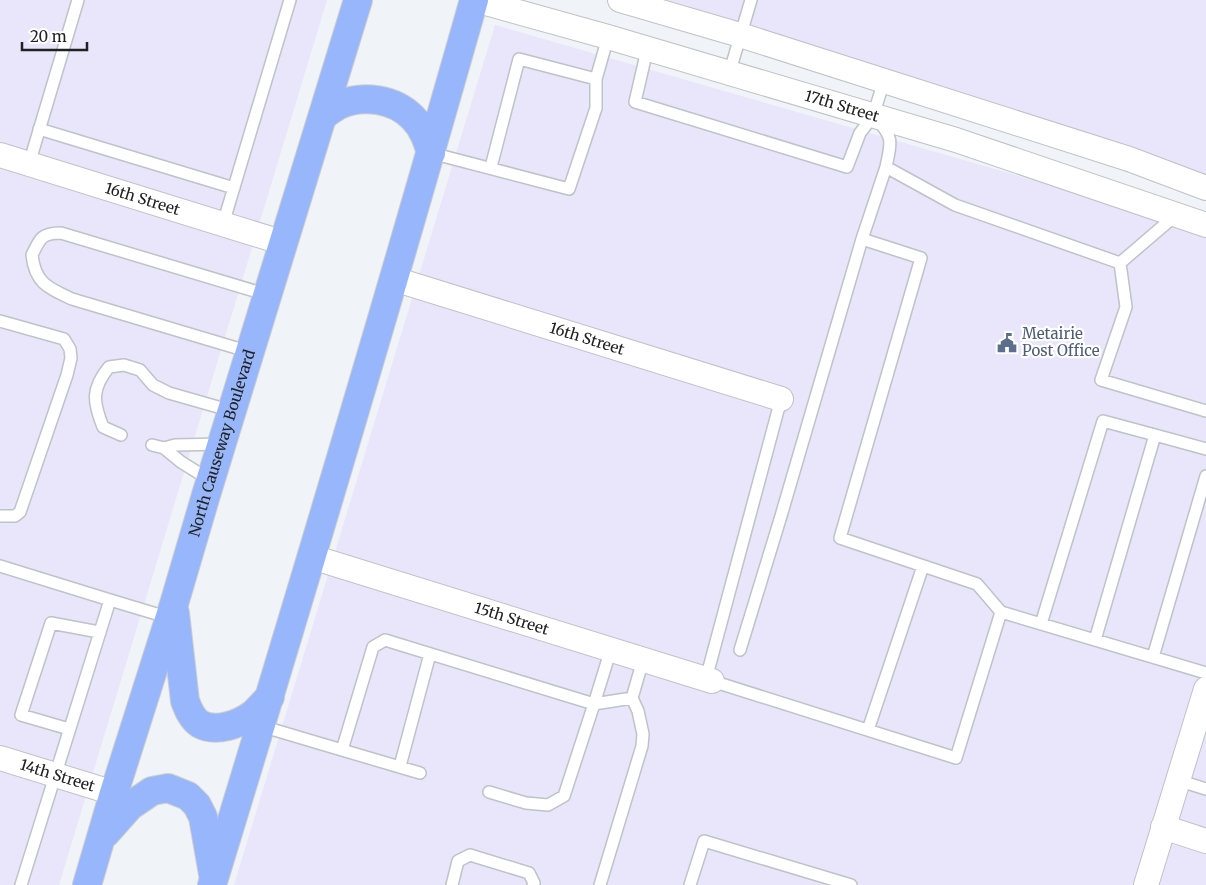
<svg xmlns="http://www.w3.org/2000/svg" width="1206" height="885" viewBox="0 0 1206 885" font-family="Merriweather,serif">
  <style>
    .commercial { fill: #e9e5fb }
    .lines { fill: none; stroke-linecap: round; stroke-linejoin: round }
    .lane-casing { stroke: #bfc2c6; stroke-width: 14 }
    .street-casing { stroke: #bfc2c6; stroke-width: 26 }
    .highway-casing { stroke: #cecece; stroke-width: 30 }
    .lane { stroke: #fff; stroke-width: 11 }
    .street { stroke: #fff; stroke-width: 24 }
    .highway { stroke: #97b6fb; stroke-width: 28 }
    .labels { text-anchor: middle; stroke-width: 4.5; stroke-linejoin: round; paint-order: stroke }
    .street-label { font-size: 15px; fill: #202122; stroke: #fff }
    .service-label { font-size: 15px; fill: #4e5e75; stroke: #fff; text-anchor: start }
  </style>
  <rect width="100%" height="100%" fill="#f0f3f7"/>
  <path class="commercial" d="M0,0H327L59,885H0Z
    M606,0H1206V192Z
    M495,25L1206,230V885H234Z"/>
  <g class="lines">
    <defs>
      <path id="lane" d="M647,50L635,102L847,167L860,133L873,116L884,81
        M729,74L751,0
        M878,121C895,138 890,146 886,167L955,205L1120,263
        M39,129L234,188
        M431,153L569,189L596,108V79L608,37
        M29,164L78,0
        M491,167L519,59L596,79
        M223,224L290,0
        M862,239L886,167
        M1120,263L1126,307L1101,380L1206,411
        M1120,263L1176,215
        M0,321L64,339L70,349L71,358L67,375L20,512L15,516H0
        M250,352L72,299C48,288 35,283 32,255C40,238 42,233 61,233L268,295
        M121,435L103,427C93,402 91,389 109,367L124,365L140,370L153,385L169,393L232,411
        M152,445L164,448
        M210,480L181,462L164,448L175,445L222,444
        M0,566L110,600L21,885
        M110,600L170,618
        M1041,624L1103,421L1155,435
        M1095,640L1155,435L1206,449
        M740,650L781,516L862,239L921,258L840,538L977,584L1001,612
        M1153,657L1206,476
        M706,679L781,399
        M712,681L956,758L1001,612L1206,673
        M261,726L342,750L373,647L385,640L594,704L611,649
        M69,729L21,715L51,623L99,632
        M868,730L923,566
        M342,750L420,773
        M400,766L430,654
        M1177,780L1206,789
        M489,792L526,803L548,805L564,796L594,704L632,698
        M452,885L458,861L470,855L529,873L534,883L533,885
        M600,885L642,746L643,734L638,711L632,698L643,660
        M690,885L704,841L851,885"/>
      <g id="street">
        <path id="s1" d="M475,0L608,37L956,140L1206,225"/>
        <path d="M620,0L740,35L1129,159L1206,188"/>
        <path id="s2" d="M0,155L284,243"/>
        <path id="s3" d="M394,279L781,399"/>
        <path id="s4" d="M312,557L712,681"/>
        <path id="s5" d="M0,758L114,793"/>
        <path d="M1163,827L1206,841"/>
        <path d="M1146,885L1206,689"/>
      </g>
      <g id="highway">
        <path d="M323,116C328,112 334,108 339,105C363,94 395,99 413,118C423,128 427,140 431,153"/>
        <path d="M175,613L185,701C188,709 192,719 200,724C216,733 240,724 253,714C259,709 264,702 270,697"/>
        <path d="M106,833L130,806L152,791L168,788L188,796L197,805L203,817L213,874"/>
        <path id="s6" d="M87,885L114,793L174,604L206,495L358,0"/>
        <path d="M212,885C302,591 390,296 474,0"/>
      </g>
    </defs>
    <use href="#lane" class="lane-casing"/>
    <use href="#street" class="street-casing"/>
    <use href="#highway" class="highway-casing"/>
    <use href="#lane" class="lane"/>
    <use href="#street" class="street"/>
    <use href="#highway" class="highway"/>
  </g>
  <defs>
    <symbol id="civic-bare" viewBox="-9 -9 18 18"><path d="M-.6-6.5H3V-4.5H.6V-3L4-1V1h2V6H-6V1h2V-1L-.6-3ZM-1.2 2.5V6h2.4V2.5Z" fill="#5c6f8a" stroke="#fff" stroke-width="2.5" paint-order="stroke"/></symbol>
  </defs>
  <g fill-rule="evenodd">
    <use href="#civic-bare" x="993" y="329" width="28" height="28"/>
  </g>
  <g class="labels">
    <g class="street-label">
      <text dy="5" stroke="none"><textPath href="#s1" startOffset="382">17th Street</textPath></text>
      <text dy="5" stroke="none"><textPath href="#s2" startOffset="149">16th Street</textPath></text>
      <text dy="5" stroke="none"><textPath href="#s3" startOffset="202">16th Street</textPath></text>
      <text dy="5" stroke="none"><textPath href="#s6" startOffset="462">North Causeway Boulevard</textPath></text>
      <text dy="5" stroke="none"><textPath href="#s4" startOffset="209">15th Street</textPath></text>
      <text dy="5" stroke="none"><textPath href="#s5" startOffset="60">14th Street</textPath></text>
    </g>
    <g class="service-label">
      <text x="1022" y="339">Metairie<tspan x="1022" dy="17">Post Office</tspan></text>
    </g>
  </g>
  <path d="M22 42v8h65v-8" fill="none" stroke="#202122" stroke-width="2.5"/>
  <text x="30" y="42" font-size="15" fill="#202122" stroke="#ffffff" stroke-width="4" paint-order="stroke">20 m</text>
</svg>
